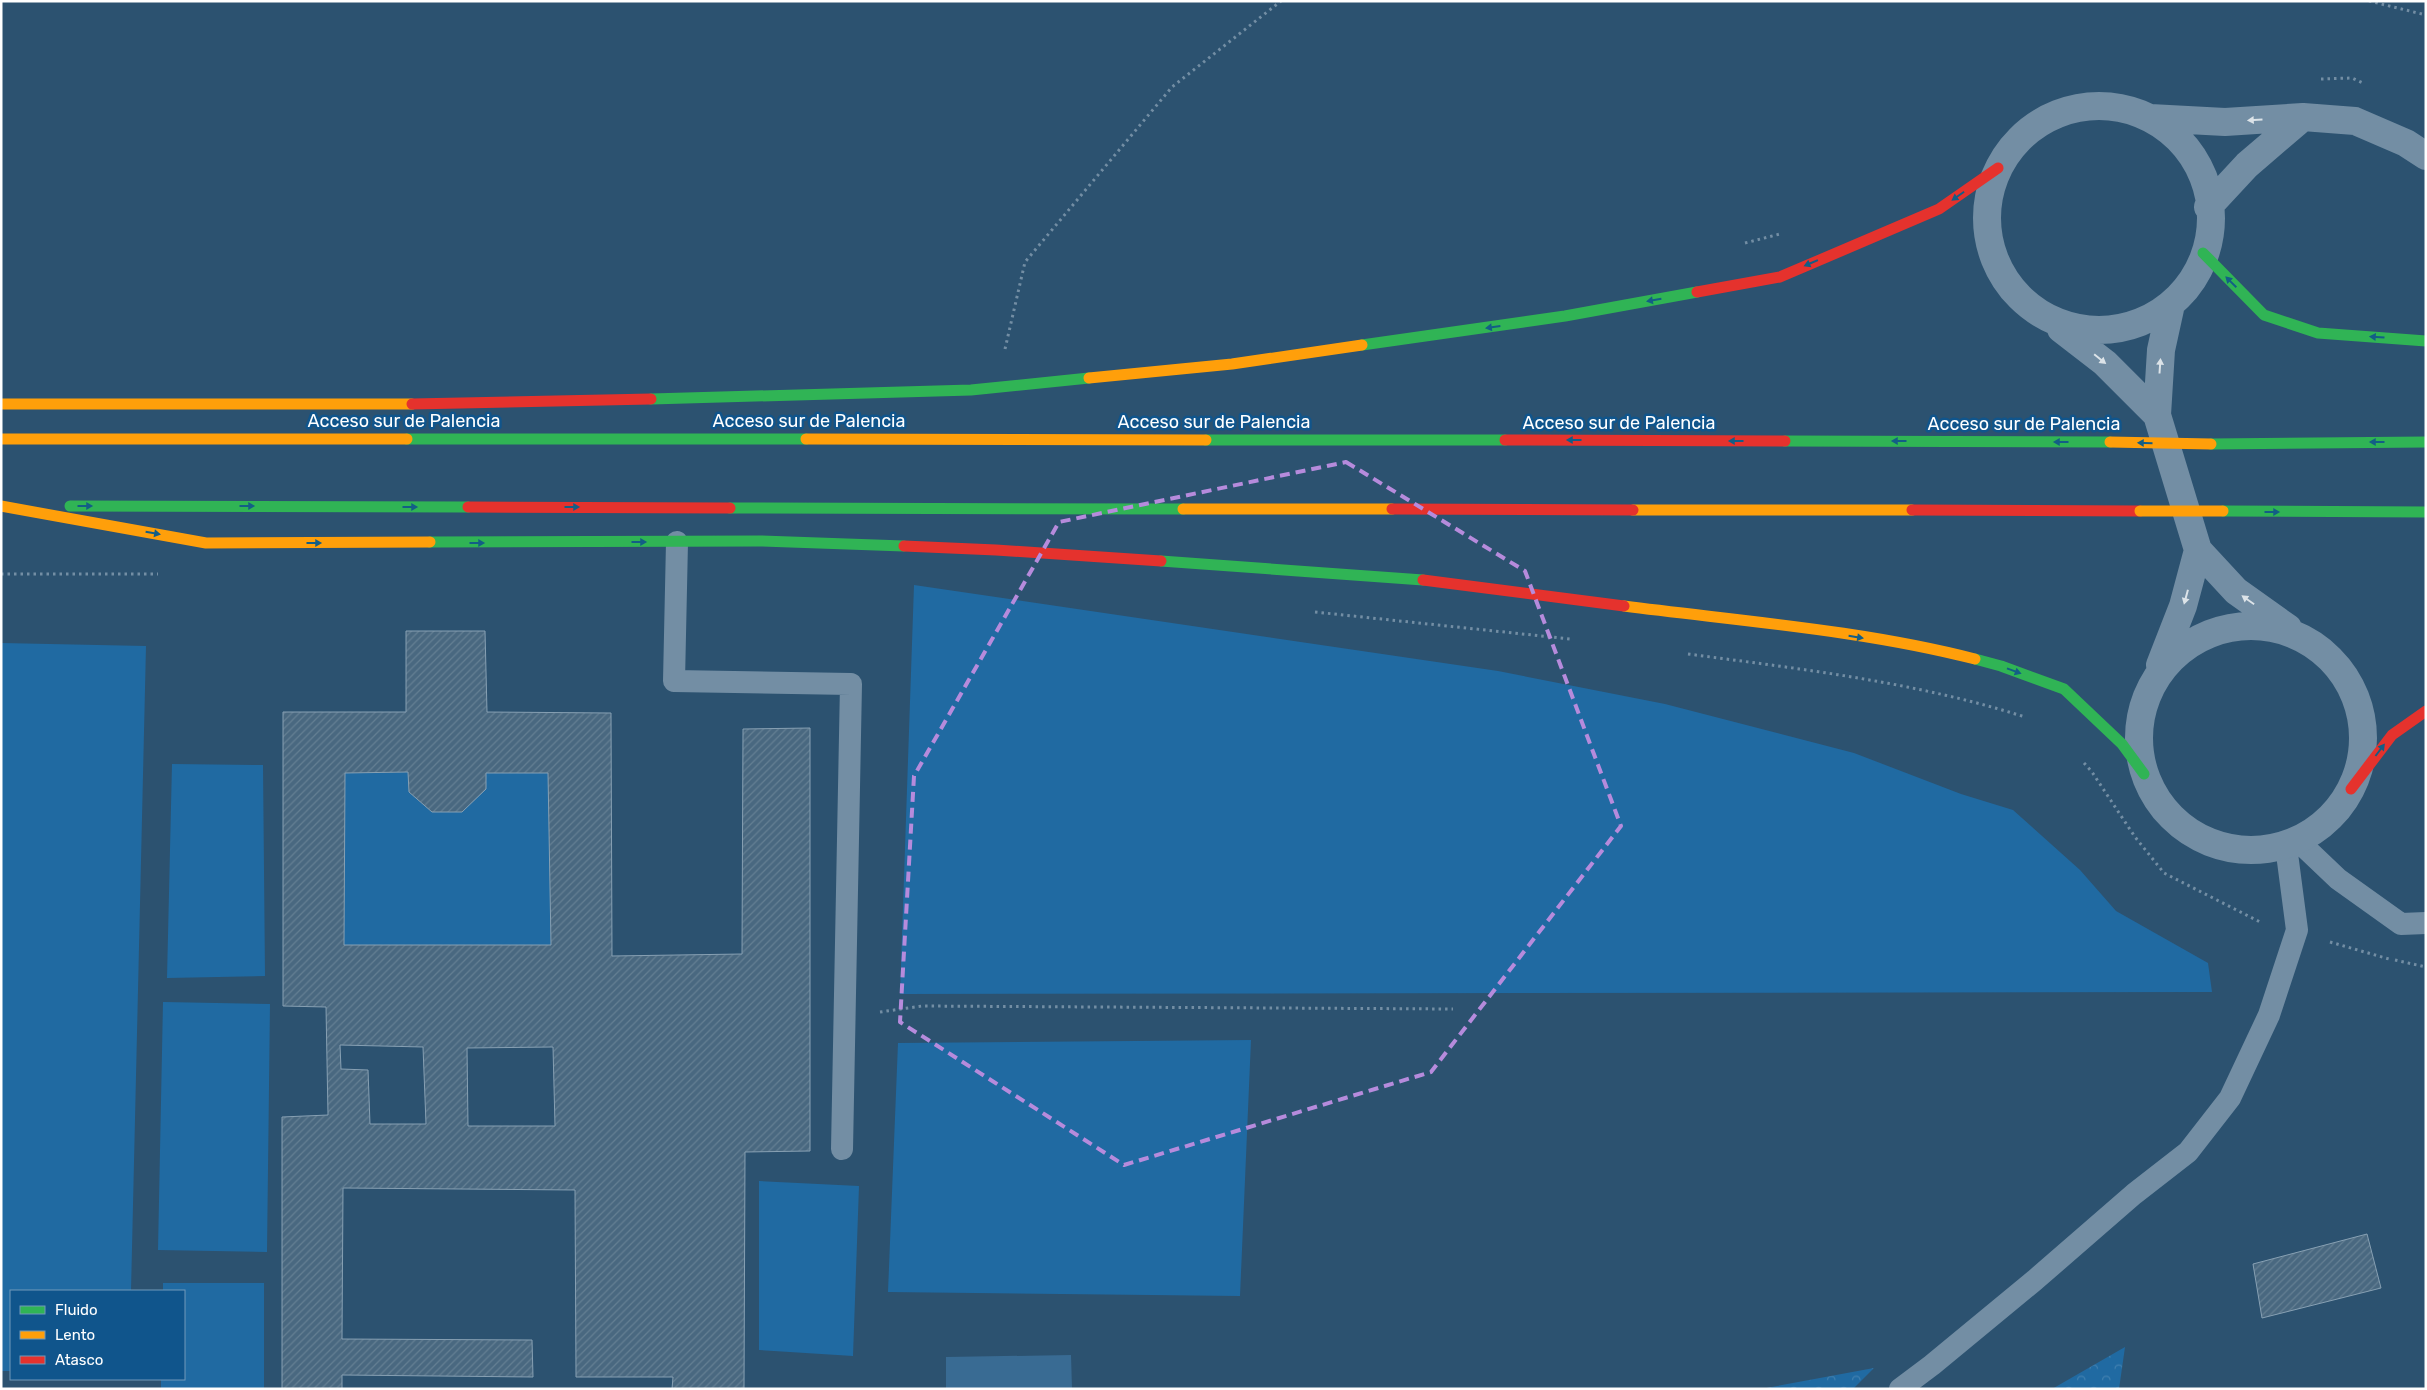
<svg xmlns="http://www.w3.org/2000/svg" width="2427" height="1390" viewBox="0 0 2427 1390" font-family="Rubik,sans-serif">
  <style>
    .forest { fill: url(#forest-crowns) }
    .garden { fill: #206aa2 }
    .water { fill: #396b93 }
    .building { fill: url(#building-hatch); stroke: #87a0b3; fill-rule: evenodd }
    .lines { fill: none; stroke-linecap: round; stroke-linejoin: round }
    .path { stroke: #738ea4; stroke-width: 3; stroke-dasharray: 2.5 4; stroke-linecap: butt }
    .lane { stroke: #738ea4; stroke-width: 22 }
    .street { stroke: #738ea4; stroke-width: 28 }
    .fast { stroke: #30b455; stroke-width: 11 }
    .slow { stroke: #ff9f0a; stroke-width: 11 }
    .jam { stroke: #e5322d; stroke-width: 11 }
    .slow-bridge { stroke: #ff9f0a; stroke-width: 11 }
    .oneway { fill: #dce3e8 }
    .oneway2 { fill: #135e86 }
    .marked { fill: none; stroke: #b68bdc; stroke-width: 4; stroke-dasharray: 10 6; stroke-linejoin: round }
    .labels { text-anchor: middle; stroke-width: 5; stroke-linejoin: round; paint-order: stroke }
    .street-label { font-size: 18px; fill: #fff; stroke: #10558c }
  </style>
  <defs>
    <pattern id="forest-crowns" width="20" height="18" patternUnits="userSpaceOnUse" patternTransform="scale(1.25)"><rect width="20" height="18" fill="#206aa2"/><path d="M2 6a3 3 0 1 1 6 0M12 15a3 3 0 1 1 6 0" fill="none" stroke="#4180b0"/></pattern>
    <pattern id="building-hatch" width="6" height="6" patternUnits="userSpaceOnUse" patternTransform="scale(1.25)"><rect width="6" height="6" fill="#496880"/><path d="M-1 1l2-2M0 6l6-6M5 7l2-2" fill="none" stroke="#647f93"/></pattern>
  </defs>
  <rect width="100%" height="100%" fill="#2c5270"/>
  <path class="forest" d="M2125,1347L2119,1389H2052Z
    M1874,1368L1853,1389H1761Z"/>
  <path class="garden" d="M914,585L1498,671L1665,704L1854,753L1961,794L2013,810L2080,870L2116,911L2208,963L2212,992L900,994Z
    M1,643L146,646L131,1291H11V1371H1Z
    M172,764L263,765L265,976L167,978Z
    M408,772L409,792L432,812L462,811L486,773H548L551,945H344L345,773Z
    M163,1002L270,1004L267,1252L158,1250Z
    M1251,1040L1240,1296L888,1292L898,1043Z
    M759,1181L859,1186L853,1356L759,1350Z
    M163,1283H264V1389H161V1379H184V1291H163Z"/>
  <path class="water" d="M1071,1355L1072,1389H946V1357Z"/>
  <path class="building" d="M406,631H485L487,712L611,713L612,956L742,954L743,729L810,728V1151L745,1152L744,1389H672L673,1377H576L575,1190L343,1188L342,1339L532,1340L533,1377L342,1375V1389H282V1117L328,1115L326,1007L283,1006V712H406ZM408,772L409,792L432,812H462L486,789V773H548L551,945H344L345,773ZM340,1045L423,1047L426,1124H370L368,1070L341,1069ZM553,1047L555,1126H468L467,1048Z
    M2367,1234L2381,1288L2262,1318L2253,1264Z"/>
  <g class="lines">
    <path class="path" d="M2369,1L2426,15
      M2321,79L2352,78L2363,83
      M2014,135L2025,130
      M1745,243L1780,234
      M1005,349L1025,262L1172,87L1281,1
      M1,574H158
      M1315,612L1570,639
      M1688,654C1801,669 1916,682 2025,717
      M2084,763L2092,772L2135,837L2164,873L2262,923
      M2330,942L2389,959
      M2395,960L2426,967
      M880,1012L922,1006L1453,1009"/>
    <path class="lane" d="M677,542L674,681L851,684L842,1149
      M2297,840L2338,879L2401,924L2426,923
      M1900,1389L1932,1365L2035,1280L2134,1194L2188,1152L2230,1098L2269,1015L2297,930L2286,846"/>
    <path class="street" d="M1987 218a112 112 0 1 1 224 0a112 112 0 1 1-224 0Z
      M2150,118L2225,122L2303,117L2355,121L2406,143L2426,156
      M2208,207L2247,165L2303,117
      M2170,309L2161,350L2157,415L2198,550L2236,591L2288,628
      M2061,329L2105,363L2157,415
      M2139 738a112 112 0 1 1 224 0a112 112 0 1 1-224 0Z
      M2160,665L2183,606L2198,550"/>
    <path class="fast" d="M2203,253L2264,315L2318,333L2426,341
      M1362,345L1565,316L1697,292
      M651,399L971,390L1089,378
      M407,439H806
      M1206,440H1505
      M1785,441L2110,442
      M2211,444L2426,442
      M70,506L468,507
      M730,508L1183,509
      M2223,511L2426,512
      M430,542L761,541L904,546
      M1161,561L1423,580
      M1975,659L2001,666L2064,689L2122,744L2144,774"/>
    <path class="slow" d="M1089,378L1232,364L1362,345
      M1,404H412
      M1,439H407
      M806,439L1206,440
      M1,506L206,543L430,542
      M1183,509H1392
      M1633,510H1912
      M1624,606C1740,621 1862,630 1975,659"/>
    <path class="jam" d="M1697,292L1780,277L1939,209L1998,168
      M412,404L651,399
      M1505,440L1785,441
      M468,507L730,508
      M1392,509L1633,510
      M1912,510L2140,511
      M904,546L996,550L1161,561
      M1423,580L1624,606
      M2351,789L2392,735L2426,711"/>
    <path class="slow-bridge" d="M2110,442L2211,444
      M2140,511H2223"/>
  </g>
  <defs><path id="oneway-solid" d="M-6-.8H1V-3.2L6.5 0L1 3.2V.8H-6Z" transform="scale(1.25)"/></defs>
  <g class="oneway">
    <use href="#oneway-solid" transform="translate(2255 120) rotate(177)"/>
    <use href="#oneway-solid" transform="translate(2100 359) rotate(39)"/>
    <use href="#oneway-solid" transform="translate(2160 366) rotate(-86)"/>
    <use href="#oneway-solid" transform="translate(2186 597) rotate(105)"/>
    <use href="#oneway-solid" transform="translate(2248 600) rotate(-145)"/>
  </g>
  <g class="oneway2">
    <use href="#oneway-solid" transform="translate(1958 196) rotate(145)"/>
    <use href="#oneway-solid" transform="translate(1811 263) rotate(157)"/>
    <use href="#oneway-solid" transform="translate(2231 282) rotate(-135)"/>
    <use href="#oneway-solid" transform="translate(1654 300) rotate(170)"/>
    <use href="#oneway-solid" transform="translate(1493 327) rotate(172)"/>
    <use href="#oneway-solid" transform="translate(2377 337) rotate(-176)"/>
    <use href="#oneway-solid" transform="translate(1574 440) rotate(-180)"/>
    <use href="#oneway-solid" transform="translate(1736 441) rotate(-180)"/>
    <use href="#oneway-solid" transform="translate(1899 441) rotate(-180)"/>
    <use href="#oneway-solid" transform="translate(2061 442) rotate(-180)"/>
    <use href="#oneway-solid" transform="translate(2377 442) rotate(180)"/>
    <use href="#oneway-solid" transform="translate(2145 443) rotate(-179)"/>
    <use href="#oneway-solid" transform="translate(85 506)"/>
    <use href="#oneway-solid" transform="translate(247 506)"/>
    <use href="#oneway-solid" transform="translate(410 507)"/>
    <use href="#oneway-solid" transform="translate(572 507)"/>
    <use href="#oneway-solid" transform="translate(2272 512)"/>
    <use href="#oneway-solid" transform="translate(153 533) rotate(10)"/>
    <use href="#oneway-solid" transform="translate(639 542)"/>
    <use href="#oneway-solid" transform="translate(314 543)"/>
    <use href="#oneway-solid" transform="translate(477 543)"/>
    <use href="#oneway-solid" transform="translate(1856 637) rotate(9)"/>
    <use href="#oneway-solid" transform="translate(2014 671) rotate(20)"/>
    <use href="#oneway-solid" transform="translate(2380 750) rotate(-53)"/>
  </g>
  <path class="marked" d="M1346,462L1525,571L1621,826L1431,1072L1124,1165L900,1022L914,776L1059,522Z"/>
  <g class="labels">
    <g class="street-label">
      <text x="404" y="427">Acceso sur de Palencia</text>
      <text x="809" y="427">Acceso sur de Palencia</text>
      <text x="1214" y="428">Acceso sur de Palencia</text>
      <text x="1619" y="429">Acceso sur de Palencia</text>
      <text x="2024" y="430">Acceso sur de Palencia</text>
    </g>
  </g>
  <rect width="2427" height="1390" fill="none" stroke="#ffffff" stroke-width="5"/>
  <rect x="10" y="1290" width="175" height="90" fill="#10558c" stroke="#7099ba"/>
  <rect x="20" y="1306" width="25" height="8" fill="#30b455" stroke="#7099ba"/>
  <text x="55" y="1315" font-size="15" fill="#ffffff">Fluido</text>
  <rect x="20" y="1331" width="25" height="8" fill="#ff9f0a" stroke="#7099ba"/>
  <text x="55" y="1340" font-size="15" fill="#ffffff">Lento</text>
  <rect x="20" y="1356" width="25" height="8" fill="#e5322d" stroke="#7099ba"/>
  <text x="55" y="1365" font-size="15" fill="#ffffff">Atasco</text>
</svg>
